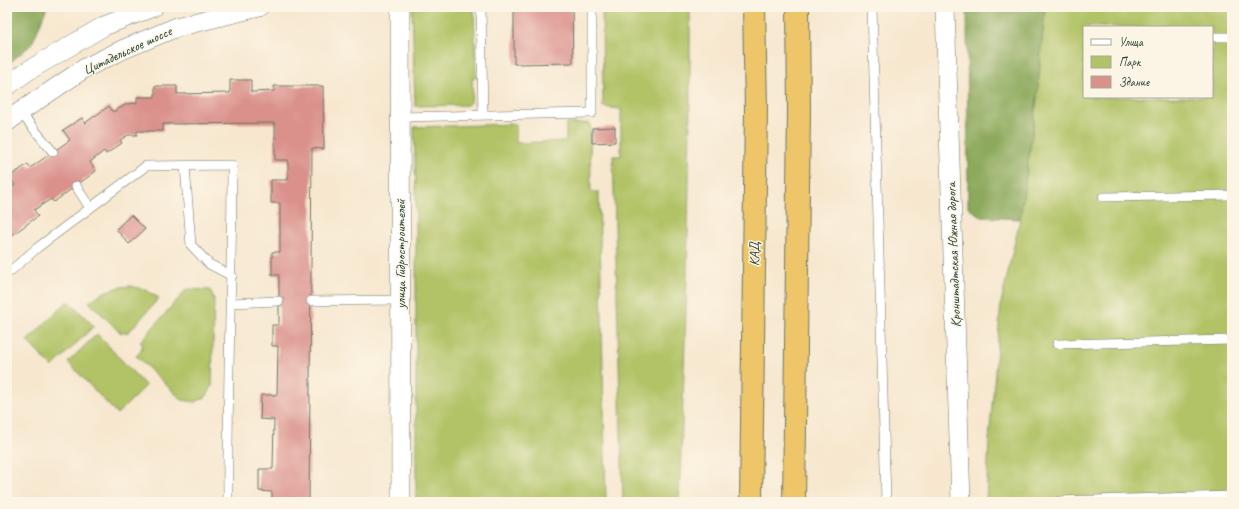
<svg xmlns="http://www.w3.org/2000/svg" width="1239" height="509" viewBox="0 0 1239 509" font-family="Caveat,sans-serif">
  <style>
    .green { fill: #b1c366; stroke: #68804d; fill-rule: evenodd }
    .forest { fill: #8ca95b; stroke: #567348 }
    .building { fill: #da908b }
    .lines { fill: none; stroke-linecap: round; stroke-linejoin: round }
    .lane-casing { stroke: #6b786a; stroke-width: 10 }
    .street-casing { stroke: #6b786a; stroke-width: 20 }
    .highway-casing { stroke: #6b786a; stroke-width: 24 }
    .lane { stroke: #fff; stroke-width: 9 }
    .street { stroke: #fff; stroke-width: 19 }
    .highway { stroke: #eec569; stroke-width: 22 }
    .labels { text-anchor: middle; stroke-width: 3; stroke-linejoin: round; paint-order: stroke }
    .street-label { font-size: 14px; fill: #1f3d34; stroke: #fcf5e5 }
  </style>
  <rect width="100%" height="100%" fill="#fcf5e5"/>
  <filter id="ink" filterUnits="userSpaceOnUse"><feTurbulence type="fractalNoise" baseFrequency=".025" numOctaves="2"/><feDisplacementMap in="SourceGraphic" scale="8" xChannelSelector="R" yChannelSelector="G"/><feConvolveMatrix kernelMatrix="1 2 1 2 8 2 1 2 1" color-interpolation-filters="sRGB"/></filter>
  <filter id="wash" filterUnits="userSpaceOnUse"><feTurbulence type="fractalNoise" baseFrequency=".012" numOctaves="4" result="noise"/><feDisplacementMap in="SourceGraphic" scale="16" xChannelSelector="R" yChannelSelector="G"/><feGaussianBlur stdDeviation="0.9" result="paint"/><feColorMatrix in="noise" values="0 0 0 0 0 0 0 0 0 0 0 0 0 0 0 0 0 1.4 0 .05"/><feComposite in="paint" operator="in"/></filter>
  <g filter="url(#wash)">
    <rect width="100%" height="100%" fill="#f7e7cf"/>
    <path class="green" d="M412,7H474L476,78H472C472,86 475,100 467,105L415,106Z
      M602,7H690C691,172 686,337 679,502H623L613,156H621V109L603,107Z
      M1045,7H1232V502H986L989,440L1001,303L1020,219L1037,98ZM1084,27H1212V97H1084Z
      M590,123L591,192H599L606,502H416V195L414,127L516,124V143L566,141V124Z
      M131,286L146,290L159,298L129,332L121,333L89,302C104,291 113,287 131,286Z
      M187,289L210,290L214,299L212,387L206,397L195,402L182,400L136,356L141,351L142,344L140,342Z
      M68,301L94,326L52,367L27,341Z
      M97,334L146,386L117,414L68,362Z"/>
    <path class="forest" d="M7,7H47L32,44L7,65Z
      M967,7H1045L1037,98L1020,219L981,217L968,207Z"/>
    <g id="blocks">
      <path class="building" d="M514,7H572L573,63L514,64Z
        M230,80H251V92L274,91V86H323L324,149L312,148L309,502H272V492L259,491V469H273L274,420L260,419L261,395H277L278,346H272V325H279V275H272V252H280V203H271V180H288V160H275V123L163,124V131H137V135H128L120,140L122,143L106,154L104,151L90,162L96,171L54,202L51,199L34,210L38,216L7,239V191L15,185L9,177L28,164L30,168L70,140L63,130L82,118L85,123L109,106L113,112L127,104L137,103V97H155V86H177V94L230,93Z
        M615,127V142L592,143V128Z
        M131,215L145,229L129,244L116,229Z"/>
    </g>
  </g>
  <g filter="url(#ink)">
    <use href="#blocks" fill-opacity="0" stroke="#6b786a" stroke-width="1"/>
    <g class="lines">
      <defs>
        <path id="lane" d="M481,7L483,115
          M872,7L886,502
          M1212,37H1232
          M20,112L53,152
          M400,117L592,113V7
          M185,166L191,245L209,264L232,276
          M76,186L90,208
          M1103,197L1232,195
          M7,274L37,248L146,166L232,165C232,278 227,390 228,502
          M311,301L400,300
          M230,303L279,301
          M1057,344L1232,340
          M1059,501L1232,496"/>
        <path id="street" d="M400,7L401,502
          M945,7L961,502
          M7,86L26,72L104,26L153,7
          M7,122L20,112L85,68L124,49L177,27L259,7"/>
        <path id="highway" d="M751,502L756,109L754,7
          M794,502L799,111L798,7"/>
      </defs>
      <use href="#lane" class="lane-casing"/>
      <use href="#street" class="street-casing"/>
      <use href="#highway" class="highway-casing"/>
      <use href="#lane" class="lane"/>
      <use href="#street" class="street"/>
      <use href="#highway" class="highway"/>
    </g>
  </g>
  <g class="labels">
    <g class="street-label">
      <text transform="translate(127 50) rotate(-25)" y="5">Цитадельское шоссе</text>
      <text transform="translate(400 254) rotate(-90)" y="5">улица Гидростроителей</text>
      <text transform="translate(754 254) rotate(-89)" y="5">КАД</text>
      <text transform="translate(953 255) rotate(-92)" y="5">Кронштадтская Южная дорога</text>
    </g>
  </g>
  <rect width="1239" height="509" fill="none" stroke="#fcf5e5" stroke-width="24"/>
  <rect x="1083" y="26" width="130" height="72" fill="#fcf5e5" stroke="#a4ab9e"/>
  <rect x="1091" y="39" width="20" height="6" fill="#ffffff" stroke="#a4ab9e"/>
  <text x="1119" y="46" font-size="12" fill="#1f3d34">Улица</text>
  <rect x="1091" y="56" width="20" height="12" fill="#b1c366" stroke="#a4ab9e"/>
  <text x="1119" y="66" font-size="12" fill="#1f3d34">Парк</text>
  <rect x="1091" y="76" width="20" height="12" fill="#da908b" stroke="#a4ab9e"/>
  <text x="1119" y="86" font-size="12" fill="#1f3d34">Здание</text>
</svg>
